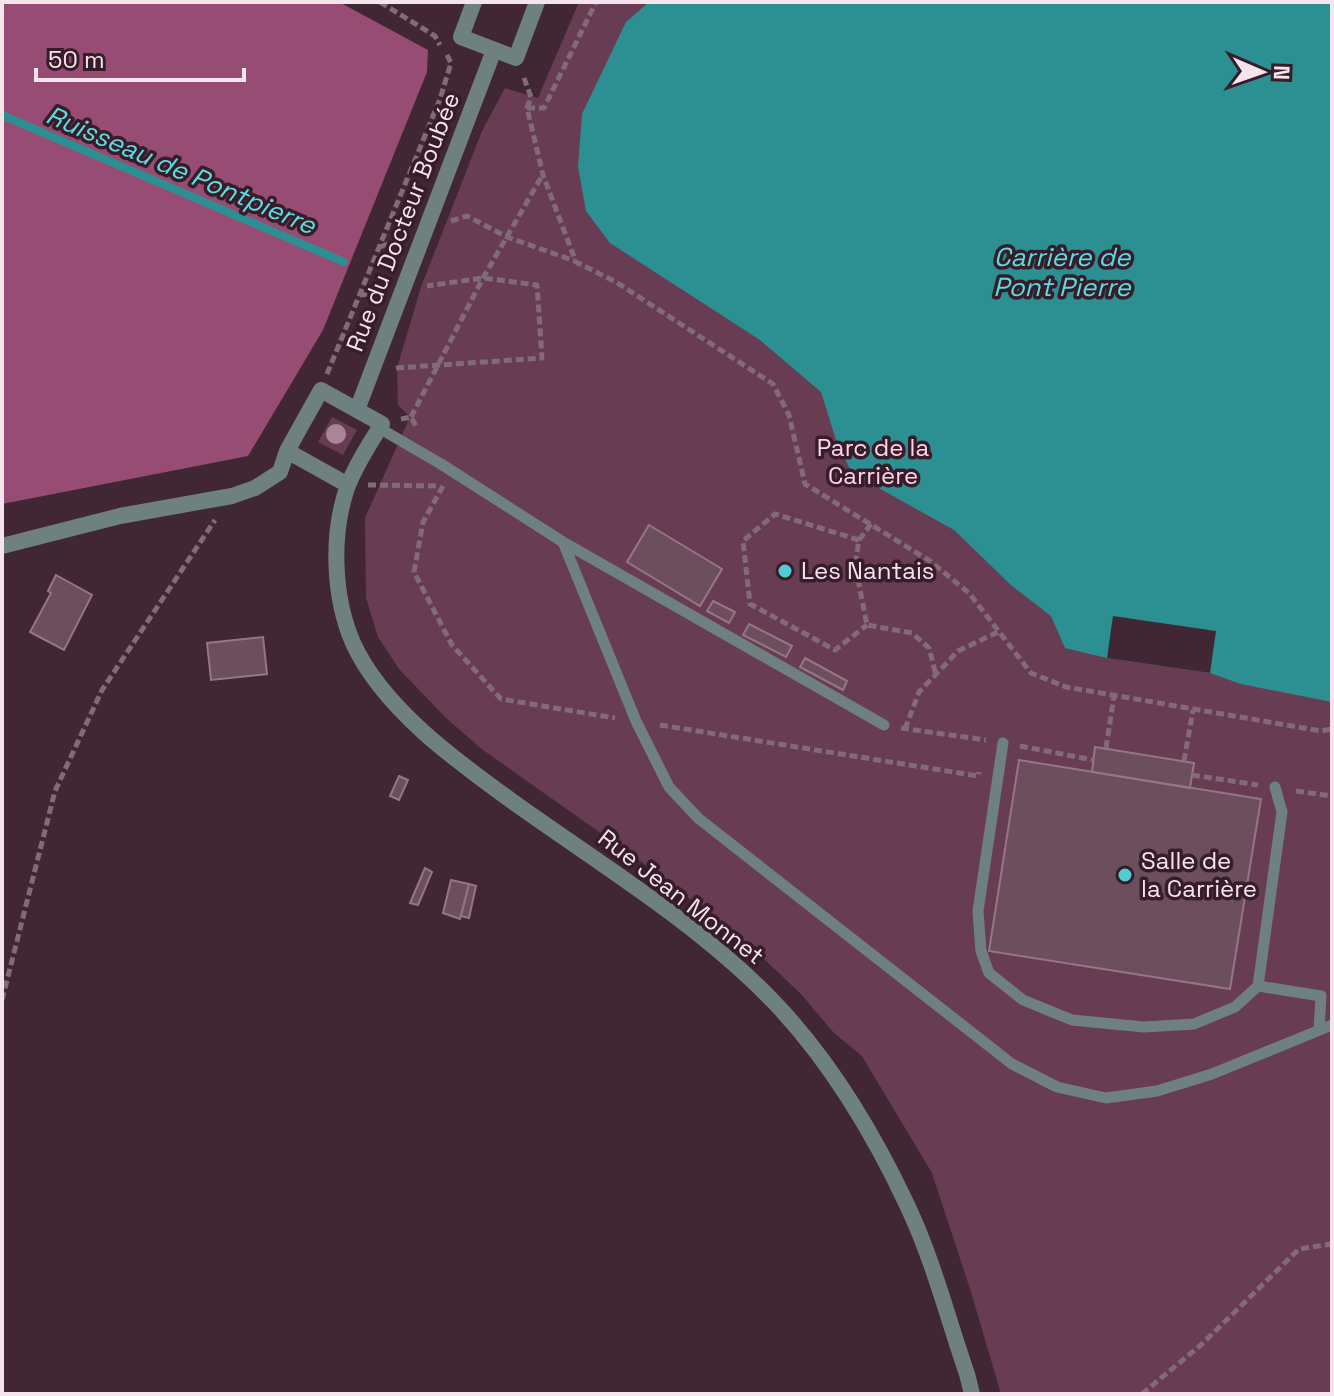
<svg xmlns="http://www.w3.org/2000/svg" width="1334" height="1396" viewBox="0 0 1334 1396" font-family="'Space Grotesk',sans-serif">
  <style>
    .green { fill: #683d53 }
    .forest { fill: #974c74 }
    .water { fill: #2c9093 }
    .pier { fill: #412734 }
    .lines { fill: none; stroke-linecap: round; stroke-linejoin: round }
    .stream { stroke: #2c9093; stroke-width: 8 }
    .building { fill: #6c4e5c; stroke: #957685; stroke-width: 2 }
    .path { stroke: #826b76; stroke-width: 5; stroke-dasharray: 8 4; stroke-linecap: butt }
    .service { stroke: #6f8081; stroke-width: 11 }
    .tertiary { stroke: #6f8081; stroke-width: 16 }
    .tree { fill: #aa8596 }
    .poi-dot { fill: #51ccd1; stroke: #371d2a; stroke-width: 3 }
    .labels { text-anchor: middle; stroke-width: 7; stroke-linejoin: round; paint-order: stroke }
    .street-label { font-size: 24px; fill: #f6e4ec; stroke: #371d2a }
    .park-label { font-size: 24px; fill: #ffd2e7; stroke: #371d2a }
    .poi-label { font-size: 24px; fill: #f6e4ec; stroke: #371d2a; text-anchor: start }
    .water-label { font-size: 26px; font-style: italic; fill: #5bdce1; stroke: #371d2a }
  </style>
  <rect width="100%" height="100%" fill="#412734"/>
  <path class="green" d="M579,2H1332V1394H1001L971,1292L932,1173L862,1056L834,1033L801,994L764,959L726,927L646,865L483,750L446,718L399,669L378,637L366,598L365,518L410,417L398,405L397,368L421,287L482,131L505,88L538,98Z
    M332,417L357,430L343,455L318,442Z"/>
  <path class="forest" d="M2,2H339L428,50L427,72L323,330L248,456L2,504Z"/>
  <path class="water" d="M649,2H1332V702L1241,684L1210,673L1107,658L1065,648L1051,616L1012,586L954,530L852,473L837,443L821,392L760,340L610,243L586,211L578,167L582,114L626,22Z"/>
  <path class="pier" d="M1113,616L1216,631L1210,673L1107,658Z"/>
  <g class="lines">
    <path class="stream" d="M2,115L344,262"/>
  </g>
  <path class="building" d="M649,525L722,569L700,606L627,562Z
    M56,575L92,595L64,650L30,632L51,593L48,591Z
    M713,601L735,612L729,623L707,611Z
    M749,624L792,646L786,657L743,635Z
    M263,637L267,674L211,680L207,643Z
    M805,658L847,681L843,690L800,667Z
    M1095,747L1194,763L1190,788L1092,772Z
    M1019,760L1261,799L1230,989L989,951Z
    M399,776L408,780L399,800L390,796Z
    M425,868L432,872L418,905L410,903Z
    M451,880L469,884L460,919L443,913Z
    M469,884L476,886L469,918L461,916Z"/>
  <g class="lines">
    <path class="path" d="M380,2L435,36L440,45
      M524,78L531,97L527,108L543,175L576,262L616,282L773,384L789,415L805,484L930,561L969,593L1031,673L1066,687L1321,731L1332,729
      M527,108H544L596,2
      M451,221L467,216L507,237L575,261
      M380,247L400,239
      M360,295L382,292
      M396,368L542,358L537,285L483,278L427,286
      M327,374L440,99L451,63L446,53
      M411,417L483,278L542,176
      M401,419L411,417L417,428
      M368,485L438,486
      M443,486L423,522L414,572L452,645L501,699L615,718
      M871,524L859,540L855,564L867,625L912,633L929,648L936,675
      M859,540L775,514L743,541L750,604L835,650L867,625
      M660,725L978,776L979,772
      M901,728L986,740
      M905,729L919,692L958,651L998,632
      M1020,746L1093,760
      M1106,748L1114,696
      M1184,761L1193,710
      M1192,775L1258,785
      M1296,791L1332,796
      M2,1000L55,791L102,690L215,520
      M1142,1394L1202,1344L1299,1249L1332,1244"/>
    <path class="service" d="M379,428L441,464L563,542L884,725
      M563,542L636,721L669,787L698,818L1012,1064L1057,1087L1106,1098L1157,1091L1212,1074L1332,1025
      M1003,743L978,911L981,951L989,973L1023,1000L1072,1020L1144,1027L1194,1024L1235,1007L1258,986L1282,812L1275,787
      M1258,986L1321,996L1319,1030"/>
    <path class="tertiary" d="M474,2L461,37L516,58L537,2
      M357,410L494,50
      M348,485L287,451L321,390L382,424C370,443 355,466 347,488C331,535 333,597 353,643C383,709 459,763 516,804C603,866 697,923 772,1000C830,1060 873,1132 908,1207C933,1260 948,1319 967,1374L972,1394
      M2,546L120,516L232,496L255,488L280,472L287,451"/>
  </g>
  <circle class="tree" cx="336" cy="434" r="10"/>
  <g class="poi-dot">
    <circle cx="785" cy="571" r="8"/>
    <circle cx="1125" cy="875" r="8"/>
  </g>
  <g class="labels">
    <g class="street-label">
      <text transform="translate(403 222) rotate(-69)" y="8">Rue du Docteur Boubée</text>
      <text transform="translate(681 897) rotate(38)" y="8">Rue Jean Monnet</text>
    </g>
    <g class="park-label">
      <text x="873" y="456">Parc de la<tspan x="873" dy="28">Carrière</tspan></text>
    </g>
    <g class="poi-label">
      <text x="801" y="579">Les Nantais</text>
      <text x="1141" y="869">Salle de<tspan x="1141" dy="28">la Carrière</tspan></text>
    </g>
    <g class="water-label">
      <text transform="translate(181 170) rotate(23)" y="9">Ruisseau de Pontpierre</text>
      <text x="1062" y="266">Carrière de<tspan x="1062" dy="30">Pont Pierre</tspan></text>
    </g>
  </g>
  <rect width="1334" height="1396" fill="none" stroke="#f6e4ec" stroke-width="8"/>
  <g transform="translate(1262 72) rotate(92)" stroke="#371d2a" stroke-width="6" paint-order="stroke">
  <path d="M0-6L14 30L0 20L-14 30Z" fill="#f6e4ec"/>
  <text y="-12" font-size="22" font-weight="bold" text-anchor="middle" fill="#f6e4ec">N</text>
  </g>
  <path d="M36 68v12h208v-12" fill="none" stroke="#f6e4ec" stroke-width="4"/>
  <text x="48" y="68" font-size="24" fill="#f6e4ec" stroke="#371d2a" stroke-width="6" paint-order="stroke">50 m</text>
</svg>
